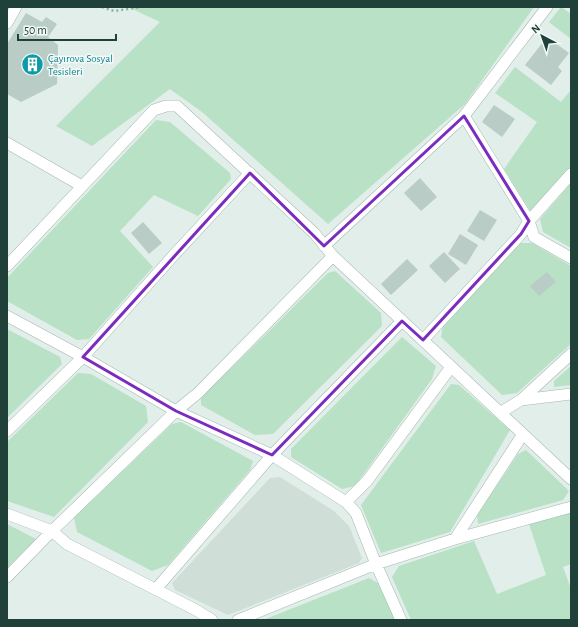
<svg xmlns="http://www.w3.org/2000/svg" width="578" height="627" viewBox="0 0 578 627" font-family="'Alegreya Sans',sans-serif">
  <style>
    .built { fill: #d0ded8 }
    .green { fill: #b8e1c6 }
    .building { fill: #b9ccc5 }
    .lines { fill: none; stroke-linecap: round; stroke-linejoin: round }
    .minor-casing { stroke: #a4b7b1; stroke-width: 12 }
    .path { stroke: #7eb5a7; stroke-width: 2.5; stroke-dasharray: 2 3; stroke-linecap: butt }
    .minor { stroke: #fff; stroke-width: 11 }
    .marked { fill: none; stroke: #7b2cbf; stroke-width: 3; stroke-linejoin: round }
    .labels { text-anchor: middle; stroke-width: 3; stroke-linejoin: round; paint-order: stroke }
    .culture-label { font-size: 11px; fill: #0d838f; stroke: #f3faf7; text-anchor: start }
  </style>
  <rect width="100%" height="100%" fill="#e2eee9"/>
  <path class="built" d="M280,477L334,511L349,526L362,558L359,563L228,615L175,590L172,583L270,478Z"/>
  <path class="green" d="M128,7H534L465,104L328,224L202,112L170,89L92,146L56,126L160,22Z
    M561,7L571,14V39L549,22Z
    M515,67L561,102L571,90V166L531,212L504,169L537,122L495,93Z
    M156,120L170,122L230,173L231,179L198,216L154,195L120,231L153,267L89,339L77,340L7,301V278Z
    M571,183V248L543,232L540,219Z
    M518,243H532L571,266V344L517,393L502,395L441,337L443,325Z
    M335,271L381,313L382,326L273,434L255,435L201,405V398L328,273Z
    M7,329L60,357L62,364L7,418Z
    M402,337L436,366L432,379L355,486L342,489L291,457V449Z
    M571,366V385L554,387V381Z
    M78,373L91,374L146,406L148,422L54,517L7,501V442Z
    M451,384L459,385L510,430L450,532L381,553L361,505Z
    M181,422L253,461L250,470L168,565L152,571L77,532L74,518L172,424Z
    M526,450L569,491L563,500L478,524L477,515L518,454Z
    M571,513V564L563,567L571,589V620H411L392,577L399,566L474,541L497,594L546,575L529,524Z
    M7,524L36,539L7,568Z
    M369,578L378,583L395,620H263Z"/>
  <path class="building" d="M26,13L42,22L46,17L57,24L48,37L58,45L57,84L21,102L7,94V44Z
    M547,37L569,53L558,67L562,71L551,85L525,65Z
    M494,105L515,119L502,137L482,122Z
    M420,178L437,197L421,211L404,193Z
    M480,210L497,220L484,241L467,231Z
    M143,222L162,243L149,254L131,233Z
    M460,234L478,245L466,265L448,254Z
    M444,252L460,269L445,283L429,266Z
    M407,259L418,270L391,295L381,284Z
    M547,272L556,282L539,296L530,286Z"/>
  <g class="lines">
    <defs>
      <path id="minor" d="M7,23L16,7
        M464,116L529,221L534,237L571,258
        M7,143L82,186
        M324,246L464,116L547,7
        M7,266L154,110L166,106H177L314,233L333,256L571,479
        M7,316L83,357L176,411L272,455L346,502L356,513L376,564L401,620
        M423,340L521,234L529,221L571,174
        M521,400L571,394
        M500,413L521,400L571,354
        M7,431L83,357L173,256L250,173
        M346,502L367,481L451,367
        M7,514L52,531L67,544L196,610L212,620
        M455,539L523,434
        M7,577L52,531L176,411L198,393L333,256
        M156,589L272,455L402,321
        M238,620L376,564L455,539L571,507"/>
    </defs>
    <use href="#minor" class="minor-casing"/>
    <path class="path" d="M102,7L114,11L141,7"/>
    <use href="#minor" class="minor"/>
  </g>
  <path class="marked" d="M464,116L529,221L521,234L423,340L402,321L272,455L176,411L83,357L250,173L324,246Z"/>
  <defs>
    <symbol id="building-disc" viewBox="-11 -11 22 22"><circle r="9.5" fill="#0f9aa8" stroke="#f3faf7"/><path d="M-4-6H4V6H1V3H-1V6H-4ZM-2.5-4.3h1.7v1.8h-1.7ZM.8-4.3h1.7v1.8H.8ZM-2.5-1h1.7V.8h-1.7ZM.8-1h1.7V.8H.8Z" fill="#fff"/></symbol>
  </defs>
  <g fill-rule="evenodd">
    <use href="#building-disc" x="20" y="52" width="25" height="25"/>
  </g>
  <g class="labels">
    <g class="culture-label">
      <text x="48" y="62">Çayırova Sosyal<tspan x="48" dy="13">Tesisleri</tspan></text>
    </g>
  </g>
  <rect width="578" height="627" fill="none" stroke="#1f413a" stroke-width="16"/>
  <g transform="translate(542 36) rotate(319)" stroke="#f3faf7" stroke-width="3" paint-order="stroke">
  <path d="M0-3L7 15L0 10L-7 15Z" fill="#1f413a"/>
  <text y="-6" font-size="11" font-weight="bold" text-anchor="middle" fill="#1f413a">N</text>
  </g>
  <path d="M18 34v6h98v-6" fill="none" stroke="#1f413a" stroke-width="2"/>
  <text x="24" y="34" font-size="12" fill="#1f413a" stroke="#f3faf7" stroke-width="3" paint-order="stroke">50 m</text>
</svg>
